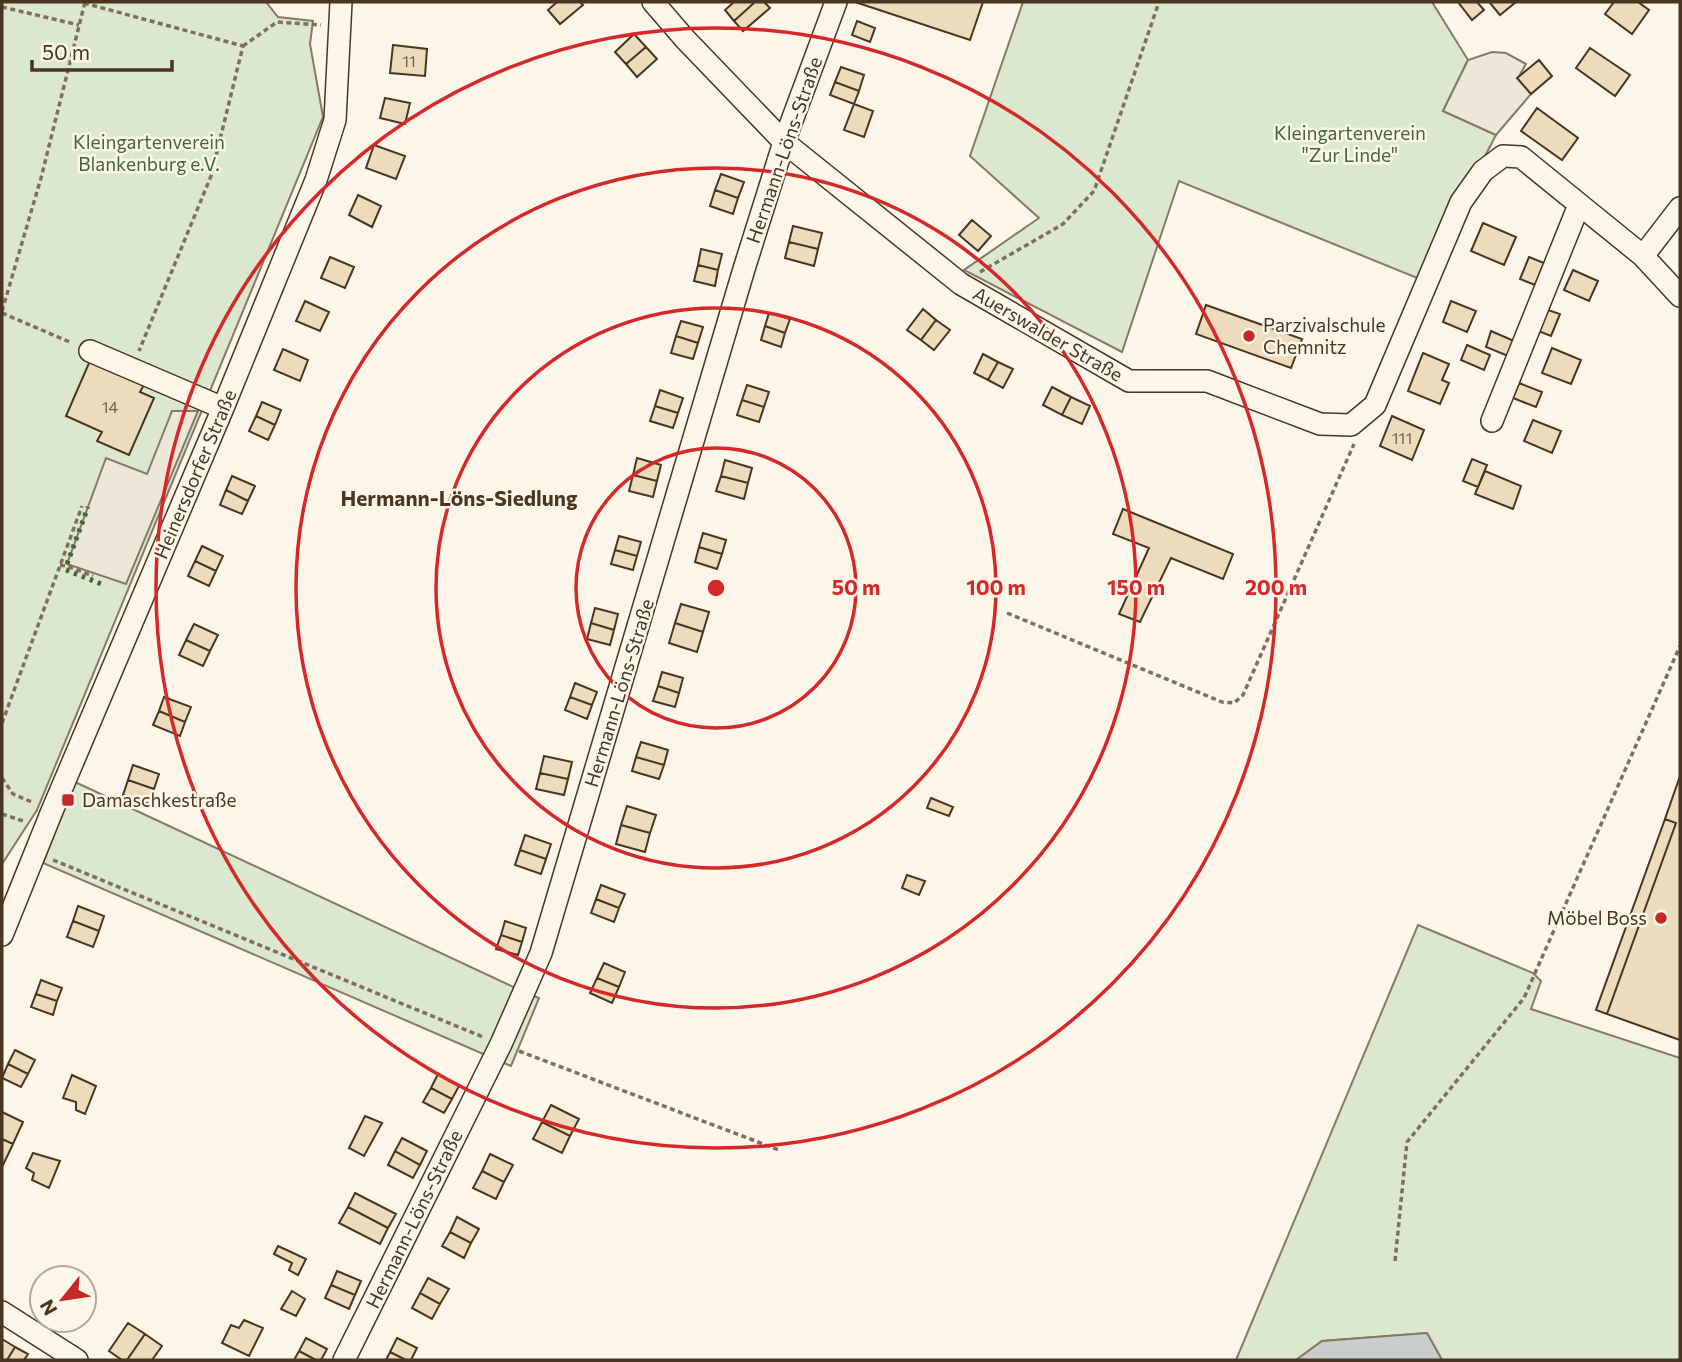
<svg xmlns="http://www.w3.org/2000/svg" width="1682" height="1362" viewBox="0 0 1682 1362" font-family="Commissioner,sans-serif">
  <style>
    .green { fill: #dce7d0; stroke: #887966; stroke-width: 2 }
    .parking { fill: #ede7d9; stroke: #887966; stroke-width: 2 }
    .water { fill: #c9cecd; stroke: #887966; stroke-width: 2 }
    .building { fill: #ecdcbc; stroke: #4a3520; stroke-width: 2 }
    .lines { fill: none; stroke-linecap: round; stroke-linejoin: round }
    .minor-casing { stroke: #4a3520; stroke-width: 24 }
    .path { stroke: #7f6f5c; stroke-width: 3.5; stroke-dasharray: 5 3.5; stroke-linecap: butt }
    .minor { stroke: #fbf6e9; stroke-width: 21 }
    .hedge { stroke: #436837; stroke-width: 5; stroke-dasharray: 3.5 5; stroke-linecap: butt }
    .ring { fill: none; stroke: #d62828; stroke-width: 3.5 }
    .poi-dot { fill: #c62828; stroke: #fbf6e9; stroke-width: 2.5 }
    .labels { text-anchor: middle; stroke-width: 5; stroke-linejoin: round; paint-order: stroke }
    .number-label { font-size: 16px; fill: #725f47 }
    .park-label { font-size: 19px; fill: #436837; stroke: #fbf6e9 }
    .street-label { font-size: 19px; fill: #4a3520; stroke: #fbf6e9 }
    .poi-label { font-size: 19px; fill: #4a3520; stroke: #fbf6e9; text-anchor: start }
    .neighbourhood-label { font-size: 21px; font-weight: bold; fill: #4a3520; stroke: #fbf6e9 }
    .centre { fill: #d62828; stroke: #fbf6e9; stroke-width: 3.5 }
    .ring-label { font-size: 21px; text-anchor: middle; font-weight: bold; fill: #d62828; stroke: #fbf6e9; stroke-width: 5; stroke-linejoin: round; paint-order: stroke }
  </style>
  <rect width="100%" height="100%" fill="#fbf6e9"/>
  <path class="green" d="M2,2H266L278,17L313,21L310,44L323,117L37,810L2,864Z
    M1023,2H1432L1468,60L1443,111L1496,135L1461,202L1427,282L1179,181L1122,352L964,270L1039,218L970,156Z
    M75,782L524,992L539,998L511,1066L43,863Z
    M1418,925L1533,973L1541,981L1531,1009L1680,1058V1360H1442L1427,1333L1322,1341L1296,1360H1236Z"/>
  <path class="parking" d="M1492,52L1506,53L1526,64L1518,78L1531,94L1496,135L1443,111L1468,60Z
    M172,411H198L126,584L67,564L106,458L147,474Z"/>
  <path class="water" d="M1427,1333L1442,1360H1296L1322,1341Z"/>
  <path class="building" d="M557,2H580L583,5L560,24L548,10Z
    M734,2H755L734,21L725,10Z
    M755,2H764L770,8L743,31L734,21Z
    M855,2H983L970,40Z
    M1458,2H1477L1484,10L1472,20Z
    M1491,2H1516L1500,15L1490,3Z
    M1614,2H1638L1649,10L1632,34L1605,14Z
    M857,21L875,28L870,42L852,35Z
    M634,34L646,47L626,64L615,52Z
    M393,45L427,49L425,76L390,73Z
    M646,47L657,59L637,77L626,64Z
    M1590,48L1630,75L1615,96L1576,68Z
    M1539,60L1552,76L1531,94L1517,78Z
    M841,67L864,75L859,91L835,82Z
    M835,82L859,91L854,104L830,95Z
    M385,98L410,103L405,124L380,118Z
    M854,104L873,111L864,137L844,130Z
    M1537,108L1578,138L1562,160L1521,131Z
    M374,145L405,156L396,179L366,168Z
    M721,174L744,182L738,198L715,190Z
    M715,190L738,198L733,214L710,206Z
    M358,195L381,206L372,227L349,215Z
    M972,220L991,236L978,251L959,235Z
    M1483,223L1516,237L1504,265L1471,251Z
    M793,226L822,233L818,249L789,242Z
    M789,242L818,249L814,266L785,258Z
    M701,249L722,254L718,270L698,265Z
    M330,257L354,267L345,288L321,278Z
    M1529,257L1544,263L1535,285L1520,279Z
    M698,265L718,270L715,286L694,281Z
    M1573,270L1598,281L1589,301L1564,290Z
    M305,301L329,312L320,331L296,321Z
    M1451,301L1476,311L1467,332L1443,322Z
    M1206,305L1302,339L1291,368L1196,334Z
    M923,309L936,320L921,340L907,330Z
    M1545,309L1560,314L1551,336L1536,330Z
    M769,313L790,319L785,333L765,326Z
    M936,320L950,330L934,350L921,340Z
    M681,321L703,327L698,343L676,336Z
    M765,326L785,333L781,347L761,340Z
    M1491,331L1514,341L1508,356L1486,347Z
    M676,336L698,343L693,359L671,353Z
    M1467,345L1490,355L1484,370L1461,360Z
    M1552,348L1581,360L1571,384L1542,373Z
    M283,349L308,360L300,381L274,370Z
    M1423,353L1449,364L1442,380L1449,383L1440,404L1408,391Z
    M983,354L998,362L988,380L974,373Z
    M92,356L145,383L140,392L154,398L129,455L97,441L102,432L66,416Z
    M998,362L1013,369L1003,388L988,380Z
    M1519,383L1542,392L1536,407L1513,398Z
    M747,385L769,392L764,407L742,400Z
    M1052,387L1071,397L1062,415L1043,405Z
    M660,390L683,398L678,413L655,406Z
    M1071,397L1090,406L1082,424L1062,415Z
    M742,400L764,407L759,422L737,415Z
    M262,402L281,410L275,425L256,416Z
    M655,406L678,413L673,428L650,421Z
    M256,416L275,425L268,440L249,431Z
    M1392,416L1424,430L1412,460L1380,446Z
    M1533,420L1561,431L1552,453L1524,441Z
    M637,458L661,465L657,481L633,475Z
    M1472,459L1487,465L1478,487L1463,481Z
    M725,460L752,468L748,483L721,476Z
    M1485,471L1521,486L1513,509L1475,494Z
    M633,475L657,481L653,497L629,491Z
    M232,476L255,486L248,501L226,490Z
    M721,476L748,483L744,499L716,491Z
    M226,490L248,501L242,514L220,505Z
    M1123,509L1233,554L1223,579L1171,558L1140,622L1119,614L1149,548L1113,534Z
    M703,533L726,540L722,554L699,547Z
    M619,536L641,542L637,556L615,550Z
    M202,546L223,556L216,571L195,561Z
    M699,547L722,554L717,569L695,562Z
    M615,550L637,556L633,570L611,564Z
    M195,561L216,571L209,586L188,576Z
    M681,604L709,612L703,632L675,623Z
    M595,608L618,614L614,630L591,623Z
    M591,623L614,630L610,645L587,639Z
    M675,623L703,632L697,652L669,643Z
    M194,624L218,635L210,651L186,640Z
    M186,640L210,651L203,666L179,655Z
    M662,672L683,678L679,693L658,686Z
    M575,683L597,692L592,705L570,697Z
    M658,686L679,693L675,707L653,701Z
    M164,697L191,707L185,722L159,711Z
    M570,697L592,705L587,719L565,710Z
    M159,711L185,722L180,736L153,725Z
    M641,742L668,750L664,765L636,757Z
    M544,756L572,762L568,779L540,773Z
    M636,757L664,765L659,779L632,771Z
    M133,765L159,774L154,789L128,780Z
    M540,773L568,779L564,795L536,789Z
    M1680,776V1040L1607,1014L1676,823L1665,819Z
    M128,780L154,789L149,804L123,795Z
    M931,798L953,807L949,816L927,808Z
    M627,806L656,815L650,833L621,825Z
    M1665,819L1676,823L1607,1014L1596,1010Z
    M621,825L650,833L645,852L616,844Z
    M525,835L551,844L546,859L520,850Z
    M520,850L546,859L541,874L515,865Z
    M907,875L925,881L919,895L902,888Z
    M601,885L625,894L619,908L596,899Z
    M596,899L619,908L614,922L591,913Z
    M78,906L104,916L99,931L73,921Z
    M73,921L99,931L93,947L67,937Z
    M505,921L526,928L522,942L501,935Z
    M501,935L522,942L518,955L496,949Z
    M604,963L625,972L619,987L597,978Z
    M597,978L619,987L612,1003L590,993Z
    M41,980L62,988L57,1001L36,994Z
    M36,994L57,1001L53,1015L31,1007Z
    M15,1050L35,1060L28,1074L8,1064Z
    M8,1064L28,1074L21,1087L2,1078Z
    M438,1074L459,1086L452,1099L431,1088Z
    M72,1075L96,1086L85,1114L76,1110V1102L63,1098Z
    M431,1088L452,1099L444,1113L423,1102Z
    M551,1105L579,1119L570,1136L542,1122Z
    M2,1112L23,1122L13,1144L2,1139Z
    M365,1116L382,1123L364,1156L349,1148Z
    M542,1122L570,1136L562,1153L533,1139Z
    M402,1138L427,1151L420,1165L395,1151Z
    M2,1139L13,1144L3,1165L2,1164Z
    M395,1151L420,1165L413,1178L388,1165Z
    M33,1153L60,1161L49,1188L32,1180L34,1173L26,1168Z
    M490,1154L513,1165L504,1182L482,1171Z
    M482,1171L504,1182L496,1199L473,1188Z
    M355,1193L396,1214L388,1228L348,1207Z
    M348,1207L388,1228L380,1244L339,1223Z
    M457,1217L479,1229L471,1243L450,1232Z
    M450,1232L471,1243L464,1258L442,1246Z
    M278,1246L306,1259L298,1275L289,1270L292,1263L274,1254Z
    M337,1271L361,1281L355,1295L331,1285Z
    M428,1278L449,1289L440,1304L420,1293Z
    M331,1285L355,1295L349,1309L325,1298Z
    M292,1291L305,1299L296,1316L281,1309Z
    M420,1293L440,1304L432,1319L412,1308Z
    M244,1320L263,1328L249,1356L222,1343L231,1325L239,1328Z
    M128,1323L145,1334L127,1360H122L109,1351Z
    M145,1334L162,1346L152,1360H127Z
    M306,1338L327,1349L321,1360H316L299,1351Z
    M397,1338L417,1348L411,1360H406L390,1352Z
    M2,1339L15,1347L7,1360H2Z
    M15,1347L28,1354L24,1360H7Z
    M299,1351L316,1360H294Z
    M390,1352L406,1360H386Z"/>
  <g class="lines">
    <defs>
      <path id="minor" d="M653,2L685,39L784,142L961,284L1129,381H1207L1320,424L1351,425L1375,405L1461,202L1483,171L1503,156L1521,157L1643,256L1680,296
        M1643,256L1680,208
        M90,351L223,408
        M1492,421L1579,205
        M2,935L52,811L223,408L316,180L335,120L341,2
        M2,1312L77,1360
        M344,1360L501,1044L541,953L744,269L784,142L836,2"/>
    </defs>
    <use href="#minor" class="minor-casing"/>
    <path class="path" d="M84,3L243,46L211,176L139,351
      M2,7L79,25
      M243,46L277,22L321,25
      M980,272L1063,224L1094,191L1159,2
      M2,311L41,178L85,2
      M2,313L72,343
      M60,565L67,566L93,576
      M1007,613L1222,702L1234,703L1243,695L1354,444
      M2,723L82,506
      M2,778L13,794L34,803
      M2,814L26,822
      M53,860L483,1037
      M519,1051L779,1150
      M1395,1261L1407,1142L1524,998L1680,646"/>
    <use href="#minor" class="minor"/>
    <path class="hedge" d="M67,564L88,507
      M66,570L104,585"/>
  </g>
  <g class="ring">
    <circle cx="716" cy="588" r="140"/>
    <circle cx="716" cy="588" r="280"/>
    <circle cx="716" cy="588" r="420"/>
    <circle cx="716" cy="588" r="560"/>
  </g>
  <g class="poi-dot">
    <circle cx="1249" cy="336" r="7"/>
    <rect x="61" y="793" width="14" height="14" rx="3.5"/>
    <circle cx="1661" cy="918" r="7"/>
  </g>
  <g class="labels">
    <g class="number-label">
      <text x="409" y="67">11</text>
      <text x="110" y="413">14</text>
      <text x="1402" y="444">111</text>
    </g>
    <g class="park-label">
      <text x="1350" y="140">Kleingartenverein<tspan x="1350" dy="22">"Zur Linde"</tspan></text>
      <text x="149" y="149">Kleingartenverein<tspan x="149" dy="22">Blankenburg e.V.</tspan></text>
    </g>
    <g class="street-label">
      <text transform="translate(784 150) rotate(-71)" y="7">Hermann-Löns-Straße</text>
      <text transform="translate(1048 334) rotate(30)" y="7">Auerswalder Straße</text>
      <text transform="translate(195 474) rotate(-67)" y="7">Heinersdorfer Straße</text>
      <text transform="translate(619 693) rotate(-73)" y="7">Hermann-Löns-Straße</text>
      <text transform="translate(414 1219) rotate(-64)" y="7">Hermann-Löns-Straße</text>
    </g>
    <g class="poi-label">
      <text x="1263" y="332">Parzivalschule<tspan x="1263" dy="22">Chemnitz</tspan></text>
      <text x="82" y="807">Damaschkestraße</text>
      <text x="1647" y="925" text-anchor="end">Möbel Boss</text>
    </g>
    <g class="neighbourhood-label">
      <text x="459" y="506">Hermann-Löns-Siedlung</text>
    </g>
  </g>
  <circle cx="716" cy="588" r="10" class="centre"/>
  <g class="ring-label">
    <text x="856" y="595">50 m</text>
    <text x="996" y="595">100 m</text>
    <text x="1136" y="595">150 m</text>
    <text x="1276" y="595">200 m</text>
  </g>
  <rect width="1682" height="1362" fill="none" stroke="#4a3520" stroke-width="7"/>
  <g transform="translate(63 1299) rotate(240)"><circle r="33" fill="#fbf6e9" stroke="#b4a999" stroke-width="2"/>
  <path d="M0-5L12 26L0 18L-12 26Z" fill="#c62828"/>
  <text y="-10" font-size="19" font-weight="bold" text-anchor="middle" fill="#4a3520">N</text>
  </g>
  <path d="M32 60v10h140v-10" fill="none" stroke="#4a3520" stroke-width="3.5"/>
  <text x="42" y="60" font-size="21" fill="#4a3520" stroke="#fbf6e9" stroke-width="5" paint-order="stroke">50 m</text>
</svg>
